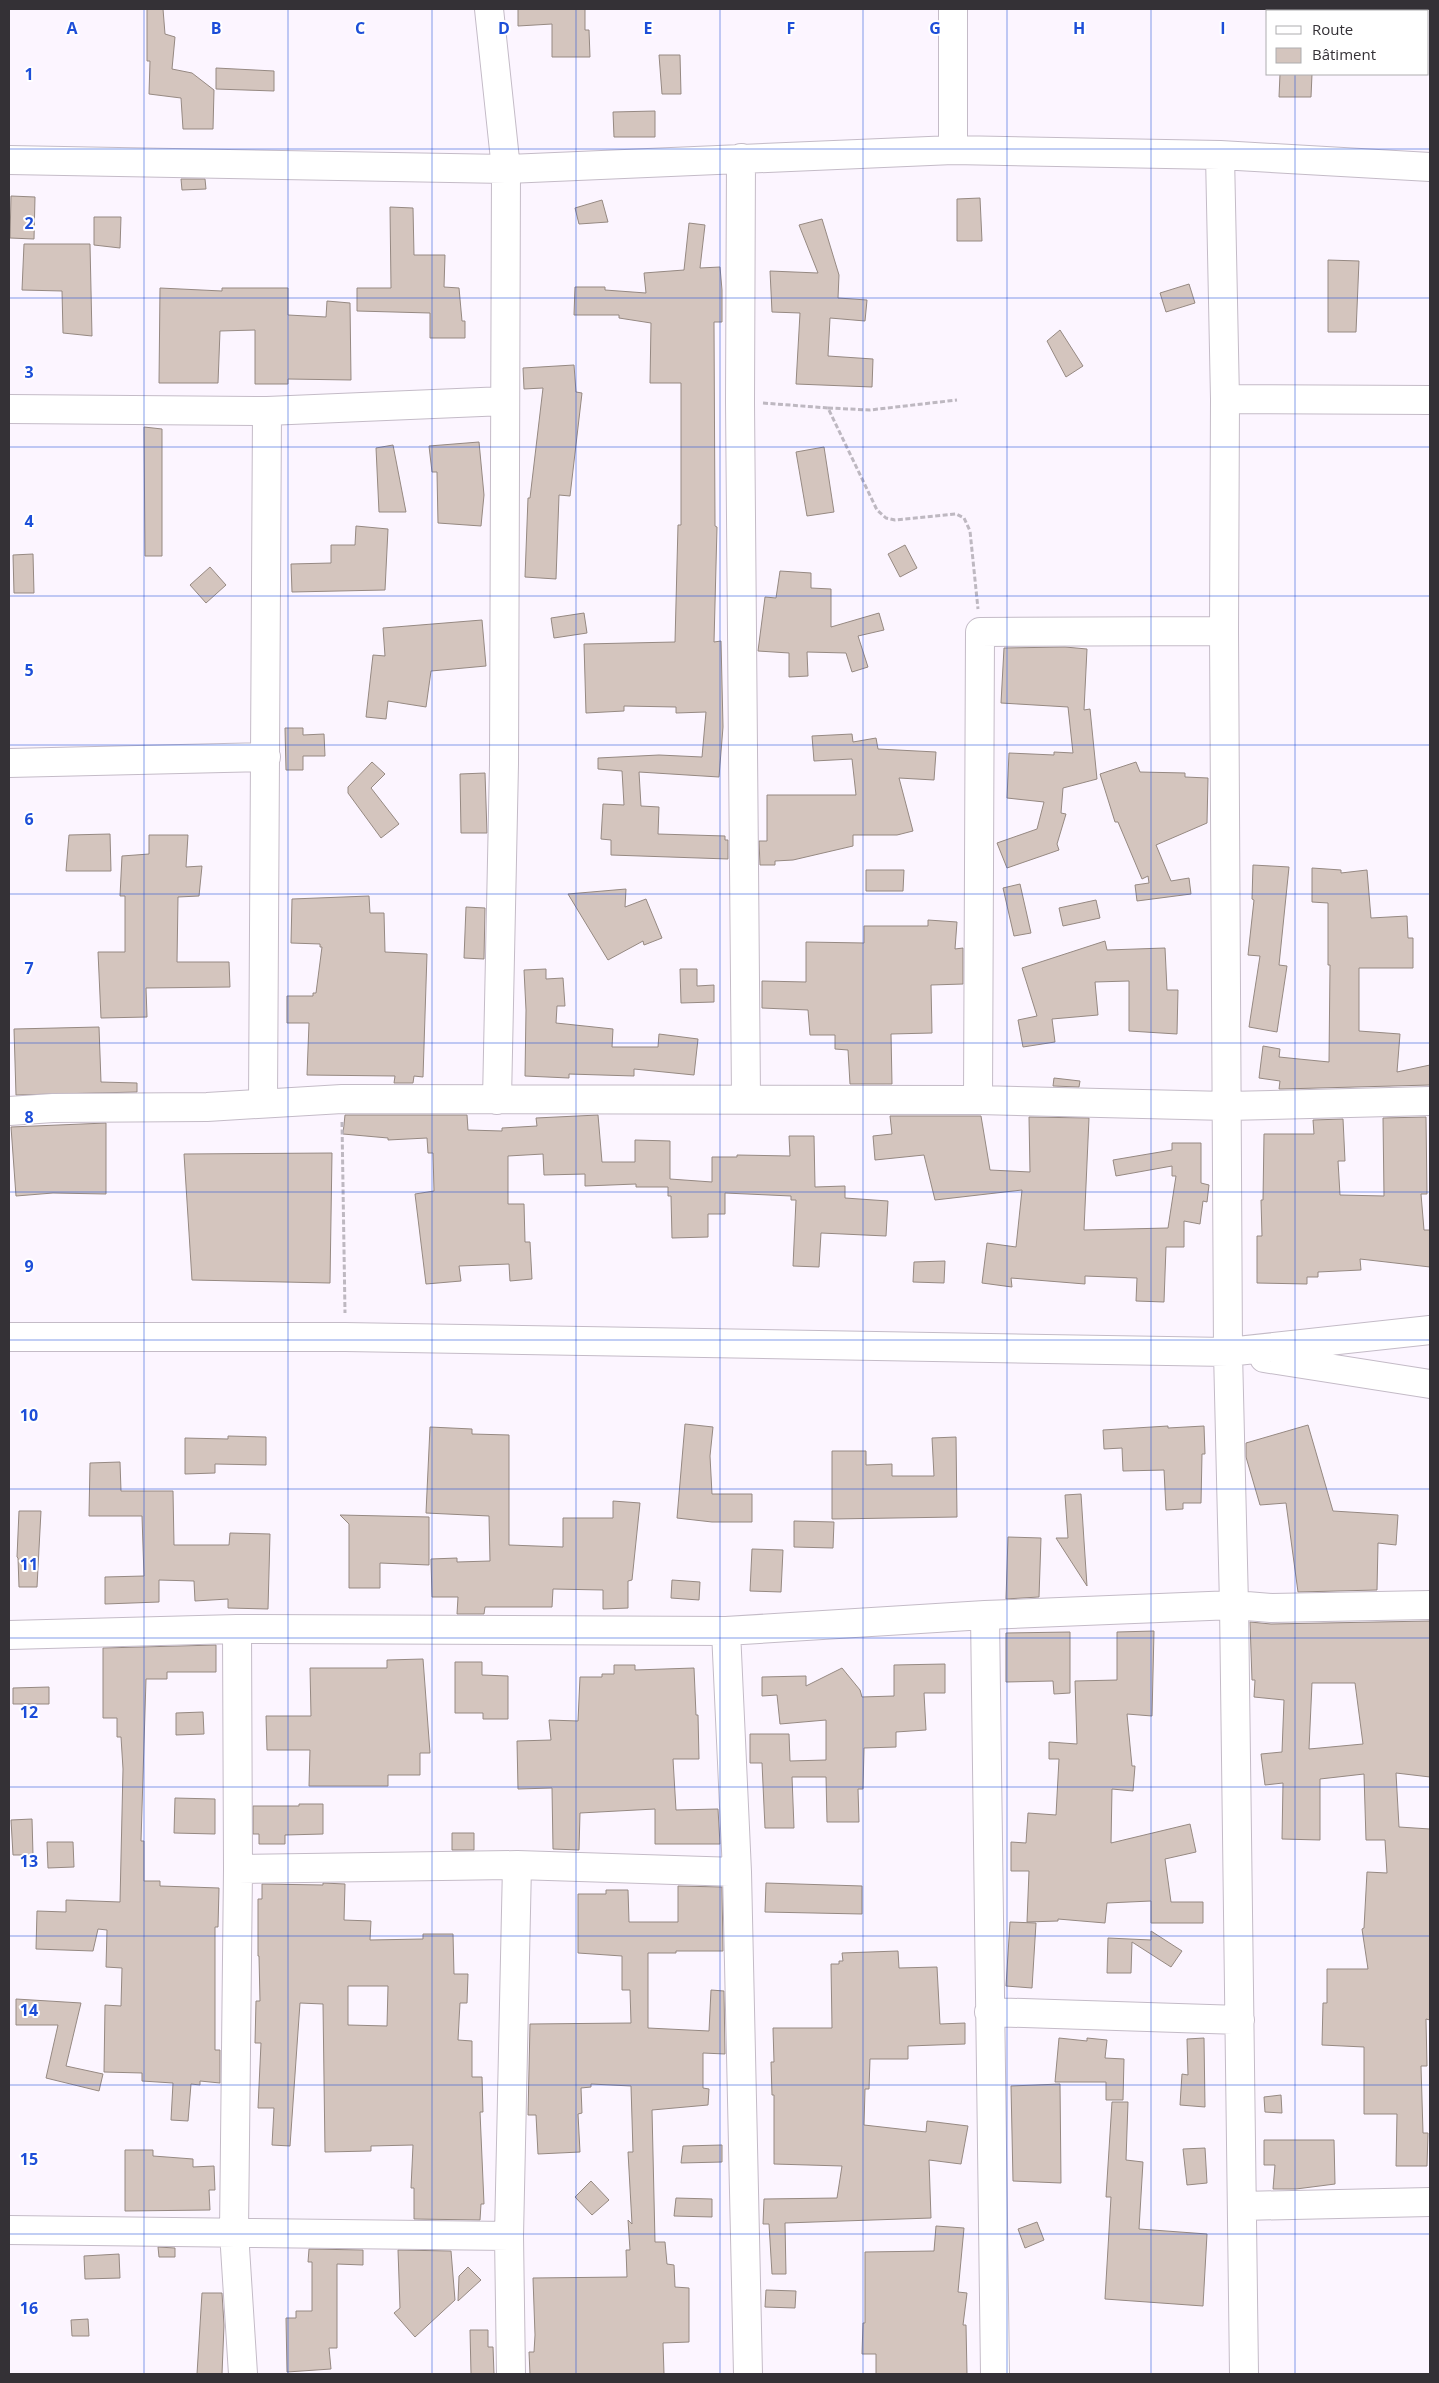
<svg xmlns="http://www.w3.org/2000/svg" width="1439" height="2383" viewBox="0 0 1439 2383" font-family="'Open Sans',sans-serif">
  <style>
    .building { fill: #d4c5be; stroke: #968982; fill-rule: evenodd }
    .lines { fill: none; stroke-linecap: round; stroke-linejoin: round }
    .minor-casing { stroke: #c4bbc7; stroke-width: 30 }
    .path { stroke: #beb8c1; stroke-width: 3; stroke-dasharray: 5 2.5; stroke-linecap: butt }
    .minor { stroke: #fff; stroke-width: 28 }
    .grid { fill: none; stroke: #1d4ed8; stroke-width: 1; stroke-opacity: 0.55 }
    .grid-label { font-size: 16px; text-anchor: middle; font-weight: bold; fill: #1d4ed8; stroke: #fff; stroke-width: 4; stroke-linejoin: round; paint-order: stroke }
  </style>
  <rect width="100%" height="100%" fill="#fcf5ff"/>
  <path class="building" d="M147,9H163L165,34L175,37L172,69L192,73L214,90L213,129H183L181,98L149,94L150,61H147Z
    M518,9H585V30H589L590,57H552V24L518,26Z
    M659,55H680L681,94H662Z
    M216,68L274,71V91L216,89Z
    M1280,74H1312L1311,97H1279Z
    M655,111V137H614L613,112Z
    M181,179H205L206,189L182,190Z
    M11,196L35,197L34,239L10,238Z
    M980,198L982,241H957V199Z
    M602,200L608,222L579,224L575,208Z
    M390,207L413,208L414,255H445L444,287L459,288L462,321H465V338H430V313L357,311V288H391Z
    M94,217H121L120,248L94,245Z
    M822,219L839,275L838,298L867,300L865,321L830,318L828,356L873,359L872,387L796,384L800,313L772,312L770,271L818,273L799,225Z
    M689,223L705,225L700,268L720,267L722,290V322H714L715,526L717,527L714,642L721,641L723,727L719,777L639,772L641,806L659,807L658,834L725,836V840H728V859L611,855V840L601,839L603,804L624,805L622,771L598,769V758L659,755L702,757L706,712L676,713V707L624,706V711L586,713L584,644L675,642L678,525H681V383H650L651,323L619,318V315H574L575,287H605V290L646,293L644,273L684,270Z
    M24,244H90L92,336L63,333L62,291L22,290Z
    M1328,260L1359,261L1356,332H1328Z
    M1189,284L1195,303L1166,312L1160,293Z
    M160,288L222,291V288H288V315L326,317L327,301L350,303L351,380L288,379V384H255V330L220,331L218,383H159Z
    M1060,330L1083,366L1066,377L1047,341Z
    M574,365L576,392L582,393L570,496L559,495L556,579L525,577L528,498H530L543,388L524,389L523,368Z
    M144,427L162,429V556H145Z
    M479,442L484,495L481,526L438,523L437,472H432L429,446Z
    M393,445L406,512H379L376,448Z
    M824,447L834,512L807,516L796,452Z
    M356,526L388,529L385,590L292,592L291,564L331,563V545H355Z
    M905,545L917,568L900,577L888,554Z
    M33,554L34,593H14L13,555Z
    M210,567L226,585L206,603L190,585Z
    M780,571L811,573V588L831,589V627L879,613L884,630L858,636L868,667L852,672L846,653L807,652L808,676L789,677V653L758,651L765,597L776,598Z
    M584,613L587,633L554,638L551,618Z
    M482,620L486,666L431,671L426,707L388,701L386,719L366,717L373,655L385,656L383,628Z
    M1065,647L1087,649L1084,710L1090,709L1097,779L1063,788L1061,813L1066,814L1057,844L1059,850L1007,868L997,843L1037,829L1044,802L1007,798L1009,753L1054,755V752L1073,753L1068,707L1001,703L1004,648Z
    M285,728H303V735L324,734L325,756H303V770H286Z
    M852,734L853,742L876,738L878,749L936,752L934,780L899,778L913,831L897,835H853V846L793,860L775,861V865H760L759,841H767V795H856L852,759L814,761L812,736Z
    M372,762L385,774L371,788L399,824L381,838L348,793V787Z
    M1136,762L1140,772L1185,773V777L1208,778L1207,823L1156,845L1171,881L1189,878L1191,894L1137,901L1135,885L1149,883L1148,876L1142,879L1118,822H1115L1100,774Z
    M485,773L487,833H461L460,774Z
    M110,834L111,871H66L69,835Z
    M149,835H188L186,867L202,866L199,896L178,897L177,962H229L230,987L146,988L147,1017L101,1018L98,952H125V896H120L122,856L149,854Z
    M1253,865L1289,867L1279,965L1287,966L1277,1032L1249,1027L1260,956L1248,955L1254,900L1252,899Z
    M1312,868L1341,870V873L1367,870L1371,918L1407,916L1408,938H1413V968H1359V1031L1400,1034L1397,1072L1430,1065V1085L1282,1089H1279L1280,1081L1259,1078L1263,1046L1280,1049L1279,1057L1329,1062L1330,965H1328V903L1312,902Z
    M866,870H904L903,891H866Z
    M1020,884L1031,933L1014,936L1003,888Z
    M626,889L625,907L646,899L662,938L644,945L643,941L608,960L568,894Z
    M369,896L370,913H384L385,952L427,954L423,1077L414,1076L413,1083H394L395,1076L307,1075L309,1023H287V996H313V993H316L322,947H320V944L291,943L292,899Z
    M1096,900L1100,918L1063,926L1059,908Z
    M466,907L485,908L484,959L464,958Z
    M928,920L957,922L955,949L963,948V984L931,985L932,1033L891,1034L892,1084H850L848,1050L835,1049V1035H810L808,1010L762,1008V981L806,982V942L864,943V926H928Z
    M1105,941L1107,950L1165,948L1167,990H1178L1177,1034L1129,1031V981L1095,982L1098,1015L1052,1019L1055,1042L1023,1047L1018,1020L1037,1016L1022,968Z
    M546,969V979L563,978L565,1006H557L556,1023L613,1029L612,1047H658L659,1034L698,1039L694,1075L634,1069V1076L569,1074V1078L525,1076L526,1010L524,970Z
    M680,969H697V986L714,985V1002L681,1003Z
    M99,1027L101,1082L137,1083V1092L16,1095L14,1029Z
    M1054,1078L1080,1081L1079,1087L1053,1086Z
    M345,1115H467L468,1130L502,1131V1128L537,1126L536,1118L598,1115L602,1162H635V1140L670,1141V1179L712,1182V1157H737V1155L790,1156L789,1136H814L815,1187L845,1186V1198L888,1201L886,1236L821,1233L819,1267L793,1266L796,1200H791V1196L725,1193V1214H708V1237L672,1238L671,1196H668V1187H636V1184L585,1186V1174L544,1175L543,1154L508,1156V1204H524L525,1242H530L532,1279L510,1281L509,1264L459,1266L461,1281L426,1284L415,1194L434,1191L433,1153H428L427,1138L388,1140V1138L343,1134Z
    M890,1116H981L990,1170L1030,1172L1029,1117L1089,1118L1084,1230L1168,1228L1176,1176H1172V1166L1116,1176L1113,1160L1172,1150V1143H1201V1183L1209,1185L1207,1202L1203,1201L1200,1224L1184,1221V1247H1166L1164,1302L1136,1301L1137,1278L1085,1276V1284L1011,1278L1012,1287L982,1283L987,1243L1016,1247L1022,1190L935,1200L924,1155L875,1160L873,1136L892,1134Z
    M1426,1117L1427,1194H1421L1424,1230H1430V1267L1360,1259L1361,1270L1318,1272V1277H1307V1284L1257,1283V1236H1262L1261,1200H1263L1264,1134H1314L1313,1120L1343,1119L1345,1161H1338L1340,1195L1384,1196L1383,1118Z
    M106,1123V1194L53,1193L16,1196L11,1127Z
    M332,1153L330,1283L192,1280L184,1154Z
    M945,1261L944,1283L913,1282L914,1262Z
    M685,1424L713,1427L710,1456L712,1494H752V1522H712L677,1518Z
    M1308,1425L1333,1511L1398,1515L1396,1545L1378,1543L1377,1590L1298,1592L1286,1503L1260,1505L1246,1457V1443Z
    M1168,1426V1428L1204,1426L1205,1454H1202L1201,1503H1183V1509L1166,1510L1164,1470L1123,1471L1122,1448L1104,1449L1103,1430Z
    M430,1427L472,1429V1434L509,1435V1545L563,1547V1518H613V1501L640,1503L632,1580L628,1581V1608L603,1609V1590L553,1589L552,1607H485L484,1614H457L458,1597H432L431,1559L457,1558V1562L490,1561L489,1516L426,1513Z
    M228,1436L266,1437V1465L215,1464V1473L185,1474V1438L228,1439Z
    M956,1437L957,1517L832,1519V1451H866V1465L892,1464V1476H934L932,1438Z
    M120,1462L121,1491H173L174,1545H229L230,1533L270,1534L268,1609L228,1608V1599L195,1601L194,1581L159,1580V1602L105,1604V1577L144,1576L142,1516H89L90,1463Z
    M1081,1494L1084,1541L1087,1586L1056,1538H1068L1065,1495Z
    M19,1511H41L37,1587H19L18,1558L17,1557Z
    M340,1515L429,1517V1565L380,1563V1588H349V1524Z
    M794,1521L834,1522L833,1548L794,1547Z
    M1008,1537L1041,1538L1039,1597L1006,1599Z
    M752,1549L783,1550L781,1592L750,1591Z
    M672,1580L700,1582L699,1600L671,1598Z
    M1430,1621V1777L1396,1773L1399,1827L1430,1829V2020L1426,2019L1427,2066H1421L1423,2133H1428L1427,2166H1396L1397,2114H1364V2047L1322,2045L1323,2003H1327V1969H1368L1362,1929L1364,1928L1367,1872L1387,1873L1385,1840H1366L1364,1774L1320,1779V1840L1282,1839L1283,1783L1265,1785L1261,1754L1282,1752L1284,1700L1254,1697L1255,1680H1252L1250,1622L1271,1624ZM1312,1683H1355L1363,1744L1309,1749Z
    M1154,1631L1152,1716L1127,1714L1132,1766H1135L1133,1791L1112,1789L1111,1843L1190,1824L1196,1852L1165,1859L1171,1902H1203V1923H1151V1901L1107,1903L1105,1923L1058,1919V1921L1027,1922L1029,1871H1011V1842L1026,1843L1028,1813L1056,1815L1059,1759H1049V1742L1077,1744L1075,1681L1117,1680V1632Z
    M1070,1632V1693L1054,1694L1053,1681L1006,1682V1633Z
    M216,1645V1672H167V1679H146L141,1841H144V1881H160V1886L219,1888L218,1927H215V2050H220V2083L200,2081V2085L191,2084L188,2121L171,2120L173,2083L142,2081V2073L104,2072L105,2005L121,2006L122,1968L106,1967L107,1930L98,1929L93,1951L36,1949L37,1911L66,1912V1900L120,1902L123,1769L121,1737H117V1718H103V1648Z
    M423,1659L430,1753H420V1775H388V1786H309L310,1750H267L266,1716H311L310,1668H387V1660Z
    M455,1662H482V1675L508,1676V1719H483V1713H455Z
    M945,1664V1693H924L926,1730L896,1732V1747L864,1748L863,1789H858L859,1822H827L826,1777H792L794,1828H765L762,1763H750V1734H789L790,1761L826,1760V1720L780,1724L777,1695L762,1696V1677L806,1676V1686L842,1668L860,1690L862,1697L894,1696V1665Z
    M614,1665H635V1670L694,1668L696,1715H698L699,1759H673L676,1810L718,1809L720,1844H655V1809L580,1813L579,1850L553,1849L552,1788L518,1789L517,1741L551,1740L549,1720L578,1721L580,1677H602V1674H614Z
    M49,1687V1704H13V1688Z
    M203,1712L204,1734L176,1735V1713Z
    M175,1798L215,1799V1834L174,1833Z
    M299,1804H323V1834L285,1835V1844H259V1834H253V1806H299Z
    M32,1819L33,1855H13L11,1820Z
    M452,1833H474V1850H452Z
    M47,1842H73L74,1867L48,1868Z
    M323,1883L345,1884L344,1920L371,1921L370,1940L423,1939V1934H453L454,1974H468L467,2003H460L458,2040L472,2041V2077H482L483,2112H480L484,2204H481L480,2220L414,2219V2188H411L413,2145L371,2146V2151L325,2152L323,2004L300,2003L290,2146L272,2145L274,2108H258L261,2043H255L256,2001H260L259,1956H258V1899H262V1884L323,1885ZM348,1986H388L387,2026L348,2025Z
    M766,1883L862,1886V1914L765,1912Z
    M678,1886L722,1887L723,1951H676V1953H648V2028L709,2031L711,1990L724,1991L725,2054L703,2053V2088L709,2089L708,2105L652,2110L655,2242H665L667,2264L674,2265L675,2287L689,2288V2342L663,2343L664,2374H530L529,2352H534L535,2335L533,2278L627,2277L626,2250H630L628,2220L632,2224L628,2152H633L631,2086L591,2084V2087L581,2088L582,2113L578,2114L580,2152L538,2154L536,2115H528L530,2024L631,2023L630,1990H622V1956L578,1953V1894H606V1890H628L629,1922H678Z
    M1010,1922L1036,1923L1032,1988L1006,1986Z
    M1151,1931L1182,1951L1171,1967L1132,1942L1131,1973H1107L1108,1938L1151,1940Z
    M898,1951L899,1968L937,1967L940,2024L965,2023V2044L908,2046V2059H870L869,2089H865L864,2125L926,2132L927,2121L968,2126L961,2164L929,2160L931,2218L785,2223L786,2274H772L769,2224H763L764,2199L837,2198L842,2166L774,2164V2095H772L771,2062H774L773,2028H832L831,1964H839V1961H843L842,1953Z
    M16,1999L81,2003L66,2066L103,2074L99,2091L46,2078L58,2025H16Z
    M1059,2038L1087,2041V2038L1107,2040L1105,2058L1124,2059L1123,2100H1106V2082H1055Z
    M1204,2038L1205,2107L1180,2105L1182,2074L1188,2075L1187,2039Z
    M1060,2084L1061,2183L1013,2181L1011,2086Z
    M1281,2095L1282,2113L1265,2112L1264,2097Z
    M1112,2102H1128L1126,2160L1143,2162L1139,2229L1207,2234L1203,2306L1105,2299L1111,2197H1106Z
    M1264,2140H1334L1335,2184L1296,2189H1273L1275,2165H1264Z
    M722,2145V2162L681,2163L683,2146Z
    M1205,2148L1207,2183L1187,2185L1183,2149Z
    M125,2150H153V2156L193,2159V2167L214,2166L215,2190H209L210,2210L125,2211Z
    M591,2181L609,2200L592,2215L575,2197Z
    M676,2198L712,2199V2217L674,2216Z
    M1037,2222L1044,2240L1025,2248L1018,2229Z
    M936,2226L964,2228L958,2292L967,2293L963,2325H966L967,2374H876V2354H862L863,2323H865V2252L934,2251Z
    M158,2247L175,2248V2257H159Z
    M309,2249L363,2250V2265L337,2264V2348H329L331,2369L287,2372L286,2318H296V2311H312V2262H308Z
    M398,2250L451,2251L455,2300L415,2337L394,2313L400,2308Z
    M119,2254L120,2278L85,2279L84,2256Z
    M468,2267L481,2280L458,2301L459,2276Z
    M766,2290L796,2291L795,2308L765,2307Z
    M202,2293H222L224,2325L222,2374H197Z
    M88,2319L89,2336H72L71,2320Z
    M470,2330H488V2347H493L494,2374H471Z"/>
  <g class="lines">
    <defs>
      <path id="minor" d="M489,9L506,169L504,764L497,1100
        M953,9V150
        M1220,155L1225,399L1224,631L1228,1352L1234,1605L1244,2374
        M741,158L740,402L746,1098
        M9,160L506,169L953,150L1220,155L1430,167
        M1225,399L1430,400
        M9,409L267,411L505,401
        M9,763L266,757
        M978,1100L980,632L1224,631
        M263,1103L267,411
        M9,1111L53,1108L207,1107L342,1099L978,1100L1227,1106L1430,1101
        M9,1337H345L1228,1352L1430,1330
        M1264,1358L1430,1384
        M985,1615L995,2374
        M237,1629L238,1869L234,2232L243,2374
        M726,1631L737,1872L748,2374
        M9,1635L237,1629L726,1631L985,1615L1234,1605L1271,1608L1430,1605
        M238,1869L517,1865L737,1872
        M989,2012L1240,2020
        M1242,2206L1430,2202
        M9,2230L509,2236
        M511,2374L509,2236L517,1865"/>
    </defs>
    <use href="#minor" class="minor-casing"/>
    <path class="path" d="M763,403L828,408L877,510L886,518L895,520L956,514L964,518L970,531L978,609
      M828,408L870,410L957,400
      M342,1122L345,1313"/>
    <use href="#minor" class="minor"/>
  </g>
  <path class="grid" d="M144,9V2374M288,9V2374M432,9V2374M576,9V2374M720,9V2374M863,9V2374M1007,9V2374M1151,9V2374M1295,9V11M1295,74V2374M9,149H1430M9,298H1430M9,447H1430M9,596H1430M9,745H1430M9,894H1430M9,1043H1430M9,1192H1430M9,1340H1430M9,1489H1430M9,1638H1430M9,1787H1430M9,1936H1430M9,2085H1430M9,2234H1430"/>
  <g class="grid-label">
    <text x="72" y="34">A</text>
    <text x="216" y="34">B</text>
    <text x="360" y="34">C</text>
    <text x="504" y="34">D</text>
    <text x="648" y="34">E</text>
    <text x="791" y="34">F</text>
    <text x="935" y="34">G</text>
    <text x="1079" y="34">H</text>
    <text x="1223" y="34">I</text>
    <text x="29" y="80">1</text>
    <text x="29" y="229">2</text>
    <text x="29" y="378">3</text>
    <text x="29" y="527">4</text>
    <text x="29" y="676">5</text>
    <text x="29" y="825">6</text>
    <text x="29" y="974">7</text>
    <text x="29" y="1123">8</text>
    <text x="29" y="1272">9</text>
    <text x="29" y="1421">10</text>
    <text x="29" y="1570">11</text>
    <text x="29" y="1718">12</text>
    <text x="29" y="1867">13</text>
    <text x="29" y="2016">14</text>
    <text x="29" y="2165">15</text>
    <text x="29" y="2314">16</text>
  </g>
  <rect width="1439" height="2383" fill="none" stroke="#343136" stroke-width="20"/>
  <rect x="1266" y="10" width="162" height="65" fill="#ffffff" stroke="#aeadaf"/>
  <rect x="1276" y="26" width="25" height="8" fill="#ffffff" stroke="#aeadaf"/>
  <text x="1312" y="35" font-size="15" fill="#343136">Route</text>
  <rect x="1276" y="48" width="25" height="15" fill="#d4c5be" stroke="#aeadaf"/>
  <text x="1312" y="60" font-size="15" fill="#343136">Bâtiment</text>
</svg>
